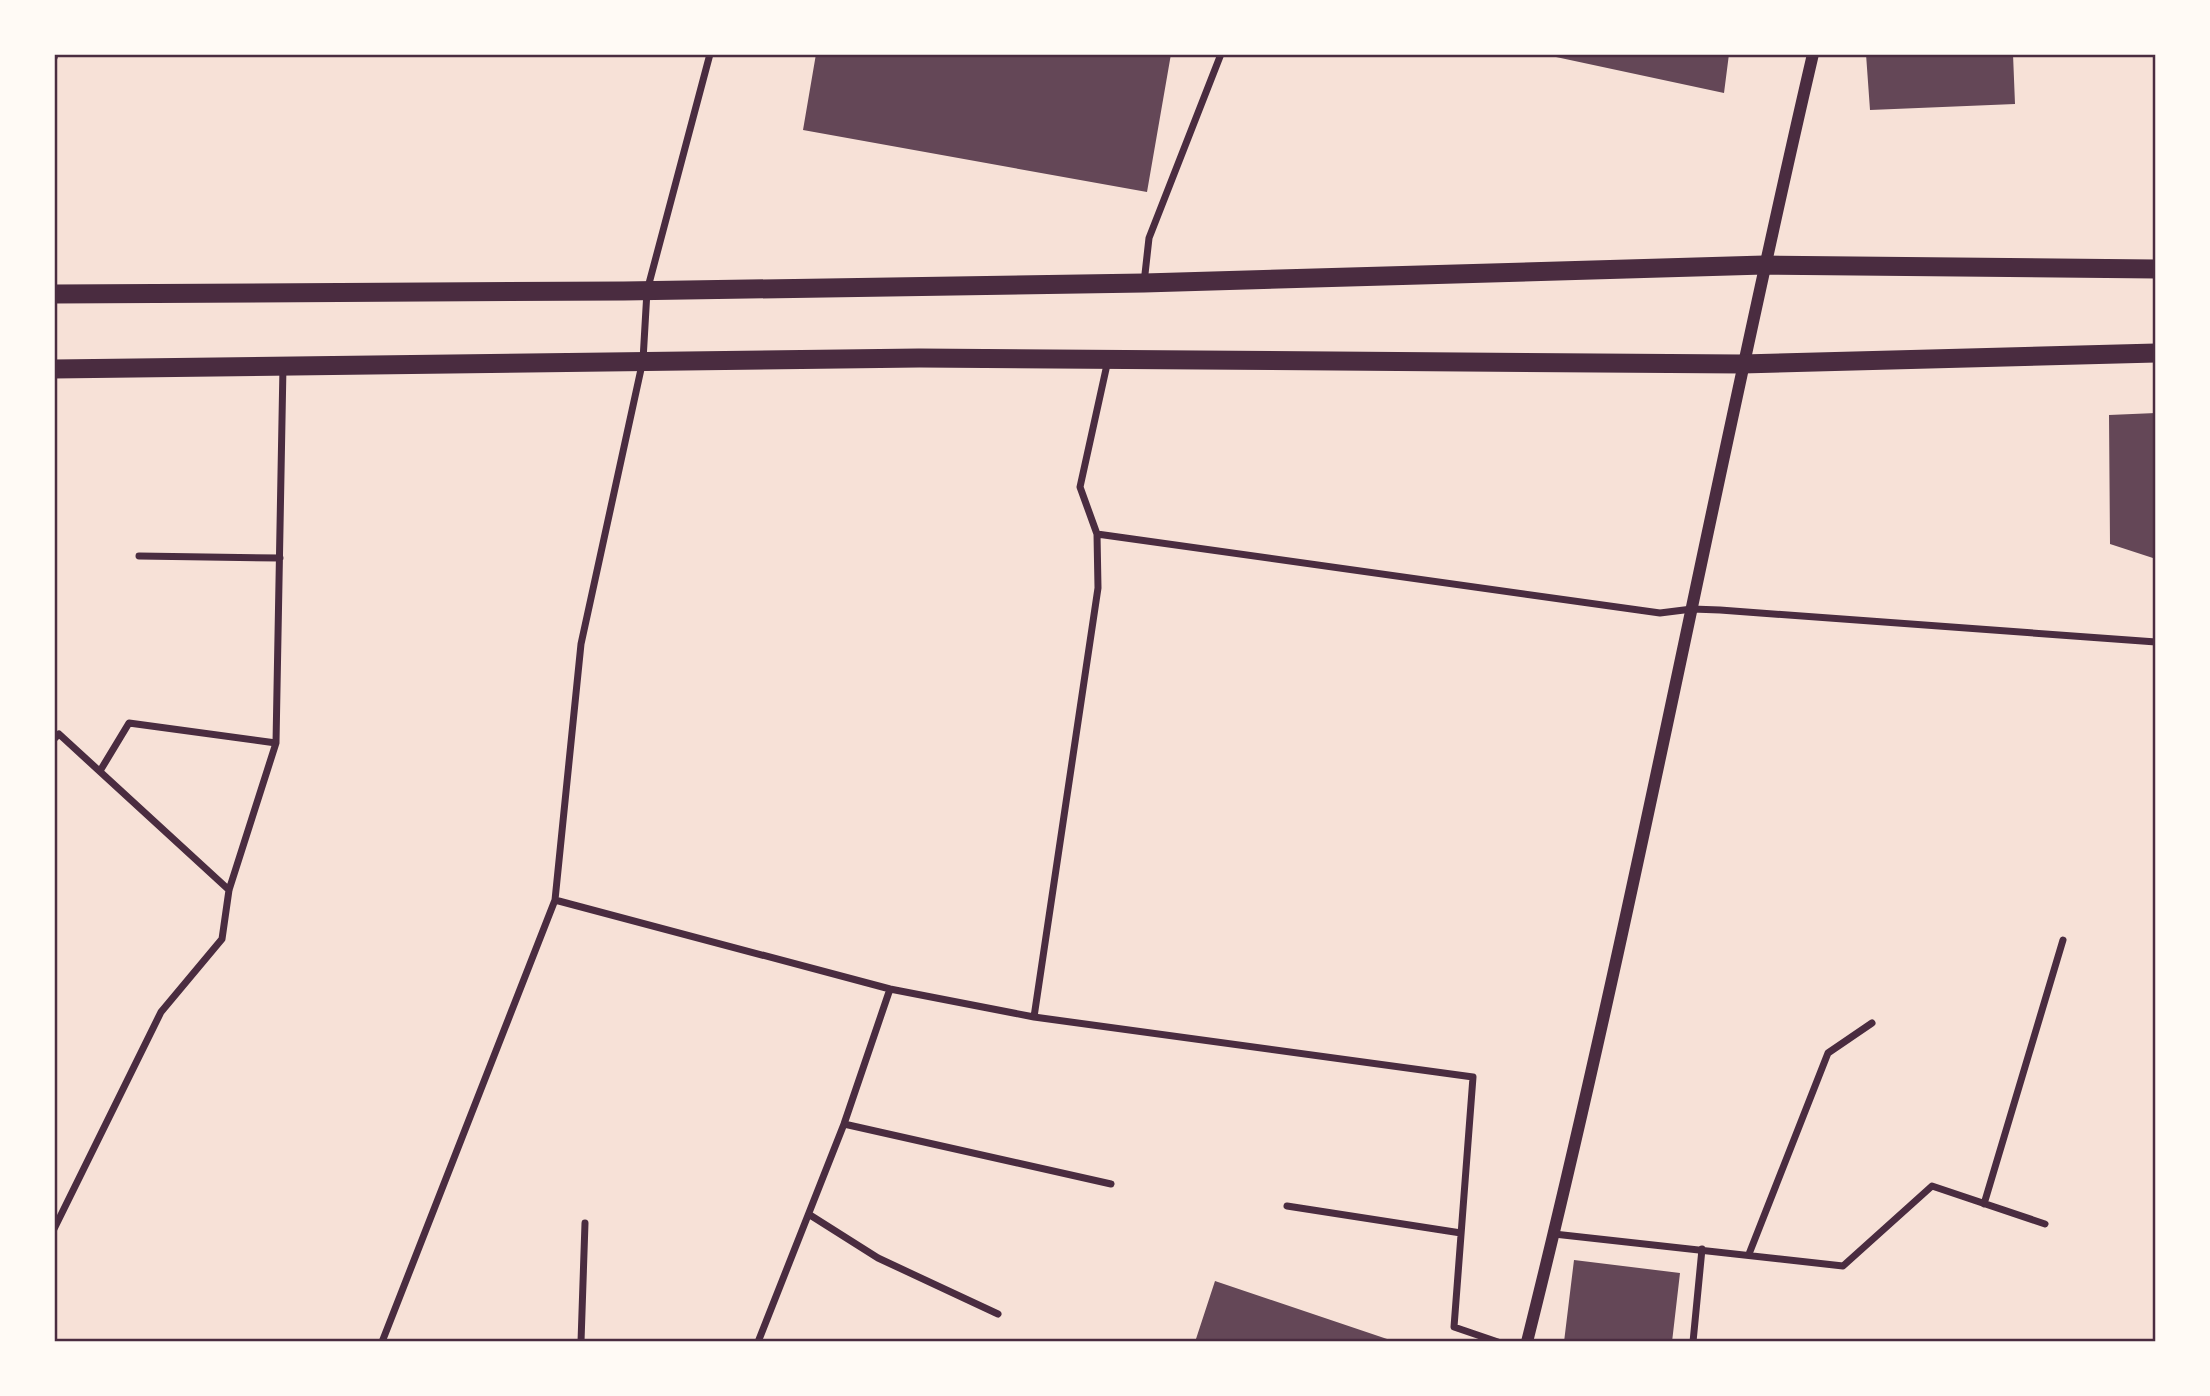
<svg xmlns="http://www.w3.org/2000/svg" width="2210" height="1396" viewBox="0 0 2210 1396" font-family="'Fira Sans',sans-serif">
  <style>
    .building { fill: #644757 }
    .lines { fill: none; stroke-linecap: round; stroke-linejoin: round }
    .minor { stroke: #4a2c40; stroke-width: 7 }
    .tertiary { stroke: #4a2c40; stroke-width: 12 }
    .trunk { stroke: #4a2c40; stroke-width: 19 }
    .neatline { fill: none; stroke: #4a2c40; stroke-width: 2.5 }
  </style>
  <rect width="100%" height="100%" fill="#f7e1d7"/>
  <path class="building" d="M816,54H1171L1147,192L803,130Z
    M1542,54H1729L1724,93Z
    M1866,54H2013L2015,104L1870,110Z
    M2156,413V559L2110,544L2109,415Z
    M1574,1260L1680,1273L1672,1342H1564Z
    M1215,1281L1393,1341V1342H1195Z"/>
  <g class="lines">
    <path class="minor" d="M54,58L55,54
      M1144,283L1149,238L1221,54
      M1097,534L1660,613L1692,609L1720,610L2156,642
      M139,556L280,558
      M54,739L59,734L229,890
      M100,771L129,723L276,743
      M555,900L890,989L1034,1017L1473,1077L1454,1327L1498,1342
      M1034,1017L1098,588L1097,534L1080,487L1108,360
      M844,1124L1111,1184
      M1984,1204L2063,940
      M1287,1206L1461,1233
      M810,1215L878,1258L998,1314
      M54,1229L161,1012L222,939L229,890L276,743L283,366
      M1554,1234L1843,1266L1932,1186L2045,1224
      M1749,1254L1828,1053L1872,1023
      M382,1342L555,900L581,644L643,360L647,291L710,54
      M581,1342L585,1223
      M758,1342L844,1124L890,989
      M1693,1342L1702,1249"/>
    <path class="tertiary" d="M1527,1342C1634,915 1713,482 1813,54"/>
    <path class="trunk" d="M54,294L624,291L1144,283L1764,265L2156,269
      M54,369L919,358L1742,364L2156,353"/>
  </g>
  <rect width="2210" height="1396" fill="none" stroke="#fffaf5" stroke-width="112"/>
  <rect x="56" y="56" width="2098" height="1284" class="neatline"/>
</svg>
